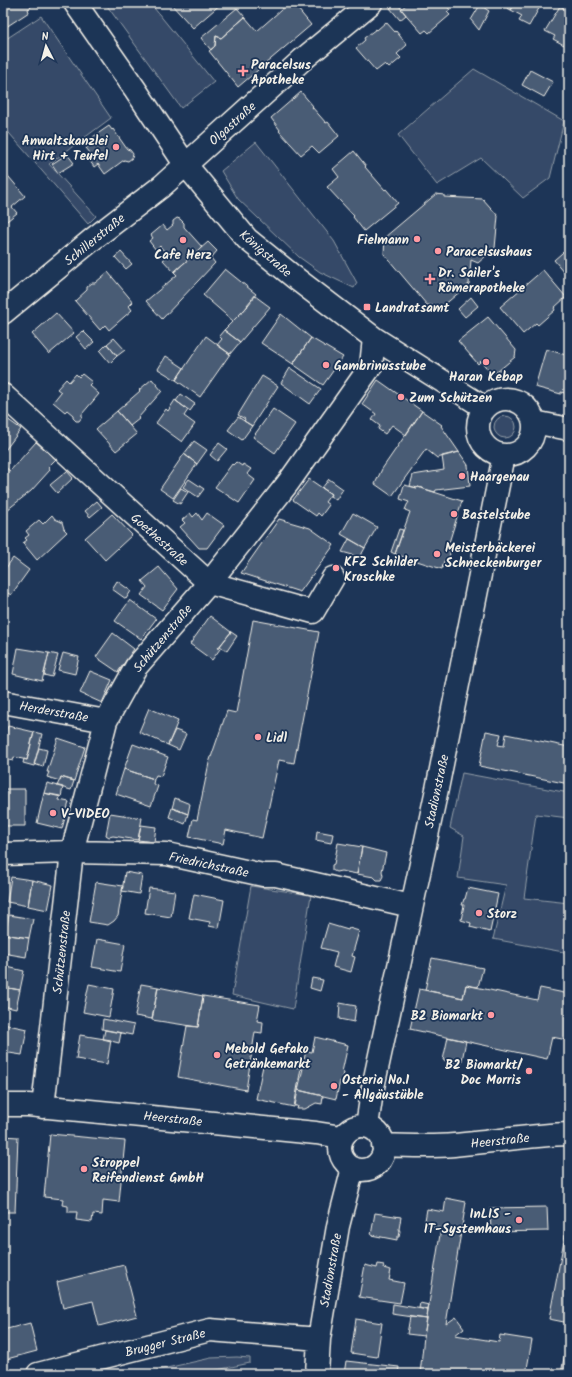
<svg xmlns="http://www.w3.org/2000/svg" width="572" height="1377" viewBox="0 0 572 1377" font-family="Kalam,sans-serif">
  <style>
    .green { fill: #354a67; stroke: #949ea8 }
    .building { fill: #485b74; stroke: #f4f1e8 }
    .lines { fill: none; stroke-linecap: round; stroke-linejoin: round }
    .minor-casing { stroke: #f4f1e8; stroke-width: 25 }
    .minor { stroke: #1d3557; stroke-width: 22 }
    .poi-dot { fill: #ff9aa2; stroke: #1d3557; stroke-width: 1.5 }
    .labels { text-anchor: middle; stroke-width: 3.5; stroke-linejoin: round; paint-order: stroke }
    .poi-label { font-size: 13px; font-weight: bold; fill: #f4f1e8; stroke: #1d3557; text-anchor: start }
    .street-label { font-size: 13px; fill: #f4f1e8; stroke: #1d3557 }
  </style>
  <rect width="100%" height="100%" fill="#1d3557"/>
  <filter id="ink" filterUnits="userSpaceOnUse"><feTurbulence type="fractalNoise" baseFrequency=".025" numOctaves="2"/><feDisplacementMap in="SourceGraphic" scale="8" xChannelSelector="R" yChannelSelector="G"/><feConvolveMatrix kernelMatrix="1 2 1 2 8 2 1 2 1" color-interpolation-filters="sRGB"/></filter>
  <g filter="url(#ink)">
    <path class="green" d="M105,3H150L214,82L181,108Z
      M41,16L111,118L49,164L96,216L88,224L3,126V41Z
      M474,69L564,121L550,178L523,198L481,158L437,185L398,135Z
      M256,142L334,241L357,283L354,288L320,272L299,257L238,199L221,171Z
      M494 427a11 11 0 1 1 22 0a11 11 0 1 1-22 0Z
      M462,773L569,793V818L536,814L524,898L569,903V953L493,939L506,885L458,878L464,836L450,828Z
      M251,886L311,895L293,1009L232,995Z
      M237,1357L250,1358V1363L198,1374H140L211,1358Z"/>
    <path class="building" d="M3,3H28L31,7L28,9L29,12L3,29Z
      M170,3H222L193,28Z
      M289,3H293L311,25L238,87L209,51L215,46L216,36L221,38L245,17L257,31Z
      M397,3L406,15L400,20L390,8Z
      M408,3H445L450,10L447,12L450,15L429,33L426,30L422,33L401,9Z
      M498,3H515L511,10Z
      M515,3H542L529,26L519,21L522,16L511,10Z
      M480,5L489,11L479,30L471,20Z
      M560,6L569,11V44L566,42L564,45L553,39L555,36L545,31Z
      M237,8L245,17L221,38L216,36L215,46L211,50L201,38Z
      M386,22L395,32L396,31L407,45L397,54L401,58L389,68L385,64L376,71L356,48L365,40L364,38L376,29L377,30Z
      M530,70L553,82L544,97L522,85Z
      M301,92L313,106L312,107L326,123L328,122L339,136L319,153L312,146L301,155L279,131L280,130L271,118Z
      M109,126L112,130L113,129L127,149L130,150L133,154L132,158L128,161L124,160L105,174L98,164L94,167L88,158L92,155L86,148L96,141L93,137Z
      M354,151L366,166L365,167L385,190L386,189L398,203L364,231L353,217L354,216L327,187L339,177L333,169Z
      M67,154L74,163L58,173L52,164Z
      M3,170L25,196L12,207L17,213L3,224Z
      M436,194L444,195V197L483,199L498,216L495,248L478,263L471,260L469,284L443,306L427,305L384,254L385,237Z
      M177,218L180,219L184,223V227L202,247L174,272L163,260L168,256L160,246L156,250L149,241L153,238L151,235L163,225L167,230L173,225V221Z
      M208,242L217,251L211,258L215,263L162,319L146,301L177,275L174,272Z
      M569,247V278L554,260Z
      M121,252L132,264L126,269L115,257Z
      M225,269L256,294L247,305L248,306L233,321L203,295Z
      M543,270L566,297L554,308L555,310L538,325L536,323L523,334L500,307Z
      M108,272L133,302L129,306L132,310L109,330L105,325L100,330L75,301L87,290V287L92,283H95Z
      M255,296L270,307L240,342L224,330L241,313H242Z
      M471,297L478,306L465,317L458,309Z
      M56,313L74,333L49,354L32,334Z
      M281,314L311,338L293,364L261,343Z
      M488,317L516,350L515,357L497,372H490L481,361L478,364L458,341Z
      M224,330L240,342L230,354L217,345L222,339L219,336Z
      M83,331L94,342L86,349L76,337Z
      M206,336L230,354L200,397L176,380Z
      M114,338L125,350L117,356L107,344Z
      M311,338L343,357L323,385L293,364Z
      M107,344L117,356L110,363L100,351Z
      M546,349L569,356V394L561,392V394L535,387Z
      M166,356L184,368L176,380L158,369Z
      M290,368L321,389L310,404L281,383Z
      M76,374L79,377L82,374L92,382L89,385L99,394L82,414V417L79,421H76L73,418V415L67,410L65,412L53,402L61,392L57,389L66,379L69,382Z
      M262,376L278,386L252,426L244,421L245,419L238,415Z
      M152,379L162,391L138,418L139,419L130,426L117,411L140,391L139,390Z
      M378,380L422,411L406,435L392,425L385,434L378,429L380,426L372,420L376,414L362,404Z
      M181,394L195,404L190,411L176,401Z
      M175,400L188,410L184,416L195,424L182,442L156,423L166,409L168,411Z
      M273,409L295,424L275,453L253,437Z
      M117,411L137,434L116,451L96,429Z
      M422,411L442,425L441,426L459,452L437,458L426,449L392,496L375,484L382,469Z
      M3,416L21,429L3,453Z
      M238,417L252,426L242,440L228,430Z
      M194,441L207,450L197,464L184,454Z
      M36,442L56,459L48,467L50,470L31,491L7,510L5,507L3,509V469L5,467L10,471Z
      M219,443L227,449L217,461L210,455Z
      M459,452L468,465L470,486L436,490L435,492L418,487L417,488L410,486L413,475L444,470L442,456Z
      M184,454L197,464L173,498L160,489Z
      M236,462L242,466L243,464L251,469L247,474L255,480L239,503L215,487L232,464L233,465Z
      M67,471L73,478L57,493L50,485Z
      M189,479L204,489L198,497L183,487Z
      M309,479L331,494L325,502L329,505L321,516L318,513L316,516L293,500Z
      M329,479L343,489L336,500L330,496L331,494L322,488Z
      M404,485L417,488L418,487L462,501L447,549L450,550V552L449,560L444,561L442,569L395,554L410,512L405,510L407,505L409,502L400,499Z
      M181,488L188,492L180,504L173,500Z
      M97,501L102,507L90,517L85,511Z
      M190,513L193,517L197,513L202,520L207,513L224,525L207,548H199L180,527L185,523L182,520Z
      M353,513L377,527L365,548L341,534Z
      M112,514L132,535L105,560L85,538Z
      M52,515L55,519L62,522L64,529L67,532L37,560L23,543L27,540L25,538L29,535L26,531L39,520L43,524Z
      M279,519L310,528L334,545L300,592L241,573Z
      M399,529L403,530L395,554L391,552Z
      M349,539L365,548L360,557L342,552Z
      M13,558L29,570L11,595L3,590V572Z
      M159,567L178,589L162,610L141,595L147,587L142,581Z
      M117,581L131,591L126,599L112,589Z
      M130,600L156,619L141,639L115,621Z
      M210,616L231,632L218,648L220,649L212,660L190,644Z
      M253,620L319,632L294,763L279,760L262,838L226,830L223,844L189,837L193,819L197,820L209,763L227,711L236,713Z
      M231,632L237,636L227,651L220,646Z
      M113,633L134,649L118,672L96,657Z
      M18,648L49,653L42,681L13,674Z
      M49,653L58,655L52,677L44,675Z
      M63,653L79,657L75,674L58,670Z
      M90,671L112,680L102,703L80,693Z
      M149,708L178,721L168,745L139,732Z
      M8,726L34,732L27,760L14,757L13,761L3,758V738L4,736H5Z
      M175,730L186,734L179,750L168,745Z
      M486,731L501,734L498,745L504,746L506,734L569,747V784L479,766Z
      M34,732L42,734L34,766L23,763L24,759L27,760Z
      M58,738L85,747L74,781L61,777L60,781L47,777L49,772H47Z
      M133,744L168,757L161,776L156,775L154,779L124,769Z
      M39,748L47,750L43,767L34,764Z
      M124,769L154,779L153,784L158,786L151,806L116,794Z
      M61,777L74,781L71,790L57,786Z
      M47,783L63,787L61,797L44,793Z
      M3,789H25V826H3Z
      M44,793L60,796L59,800L69,802L62,829L37,823Z
      M175,798L190,804L188,814L172,808Z
      M172,808L188,814L185,824L169,817Z
      M110,813L142,818L138,840L113,836L109,837L106,835Z
      M141,825L156,827L154,842L138,840Z
      M317,831L333,834L331,843L316,840Z
      M338,843L362,847L357,874L341,871L336,872L332,870V865L334,864Z
      M362,847L386,853L382,871L383,876L381,880H377L374,877L357,874Z
      M125,872L142,875L139,894L122,891Z
      M11,877L32,880L28,906L7,902Z
      M32,880L53,885L48,910L28,906Z
      M96,882L123,886L118,916L114,921L108,925L89,922Z
      M149,888L175,891L171,917L145,913Z
      M468,888L498,894L490,932L470,927L471,923L461,920L464,905H462L464,899H465Z
      M194,894L224,900L219,928L209,926L210,922L189,918Z
      M9,915L33,919L29,938L3,934V925H7Z
      M328,924L348,930L349,928L359,931L352,956L355,957L351,972L333,967L337,952L321,948Z
      M3,934L29,938L26,957L3,953Z
      M97,939L125,944L120,972L92,967Z
      M432,958L483,968L478,987L466,985L463,998L425,990Z
      M3,966L24,971L20,990L3,987Z
      M312,978L323,980L320,991L310,988Z
      M89,984L114,989L109,1017L83,1012Z
      M141,984L158,987L152,1019L135,1016Z
      M466,985L537,1000L540,988L569,994V1030L567,1040L552,1037L547,1059L410,1029L419,989L463,998Z
      M3,987L20,990L16,1009L3,1006Z
      M158,987L203,996L198,1027L152,1020Z
      M203,996L260,1005L257,1021L263,1022L262,1033L255,1032L246,1090L178,1077L187,1026L198,1027Z
      M340,1003L356,1006L354,1022L339,1019Z
      M103,1019L134,1025L132,1035L102,1029Z
      M3,1024L27,1029L22,1055L3,1052Z
      M105,1030L121,1033L119,1043L103,1039Z
      M80,1035L111,1040L107,1064L76,1059Z
      M315,1037L348,1045L342,1072L344,1073L342,1082L340,1081L336,1099L298,1090L304,1064H303L306,1051L312,1052Z
      M448,1037L466,1041L461,1065L443,1060Z
      M264,1061L301,1068L294,1107L256,1099Z
      M298,1090L323,1096L322,1104L316,1103L305,1109H297L298,1106H295Z
      M50,1134L125,1141L119,1202L103,1200L102,1215L93,1214L92,1222L76,1220L77,1212H68V1206L62,1205L63,1199L44,1197Z
      M3,1136L18,1137L15,1212H3Z
      M446,1198L466,1202L446,1324L456,1317L464,1328L455,1335L499,1342L500,1335L532,1340L526,1374H420L424,1336L441,1228L424,1226L427,1209L444,1212Z
      M547,1207L548,1231L491,1232L490,1208Z
      M375,1213L401,1217L399,1229L400,1231L399,1237H397V1240L371,1235Z
      M569,1214V1323L549,1319Z
      M378,1264L384,1265L383,1268L391,1270L389,1280L404,1283L400,1303L359,1297L365,1265L377,1268Z
      M124,1265L137,1316L99,1326L93,1301L63,1308L57,1282Z
      M420,1303L429,1305L428,1310L419,1308Z
      M393,1304L428,1310L427,1319L392,1314Z
      M410,1317L427,1319L424,1336L407,1334Z
      M356,1319L382,1323L377,1357L351,1353Z
      M30,1323L37,1351L3,1360V1330Z
      M569,1330V1374H561Z
      M346,1361L399,1367L398,1374H344Z"/>
    <g class="lines">
      <defs>
        <path id="minor" d="M75,3L135,89L185,164L247,239L294,277L374,338L485,408
          M3,313L93,239L162,186L302,60L371,3
          M3,395L209,583L313,612L333,578
          M478 427a28 28 0 1 1 56 0a28 28 0 1 1-56 0Z
          M534,422L569,429
          M3,702L106,721
          M3,854L72,852L167,854L263,875H276L411,906
          M3,1105H28L316,1133L342,1137
          M43,1107L72,852L106,721L136,667L209,583L288,483L371,366L374,338
          M367,1126L372,1092L437,789L504,455
          M340 1148a22 22 0 1 1 44 0a22 22 0 1 1-44 0Z
          M383,1145C407,1146 430,1147 454,1145C492,1142 530,1135 569,1134
          M38,1374L210,1330L319,1339
          M317,1374L319,1339L338,1226L353,1168"/>
      </defs>
      <use href="#minor" class="minor-casing"/>
      <use href="#minor" class="minor"/>
    </g>
  </g>
  <g class="poi-dot">
    <path d="M241 65h4v4h4v4h-4v4h-4v-4h-4v-4h4z"/>
    <circle cx="116" cy="147" r="4"/>
    <circle cx="417" cy="239" r="4"/>
    <circle cx="183" cy="240" r="4"/>
    <circle cx="438" cy="251" r="4"/>
    <path d="M428 273h4v4h4v4h-4v4h-4v-4h-4v-4h4z"/>
    <rect x="363" y="303" width="8" height="8" rx="2"/>
    <circle cx="486" cy="362" r="4"/>
    <circle cx="326" cy="365" r="4"/>
    <circle cx="401" cy="397" r="4"/>
    <circle cx="462" cy="476" r="4"/>
    <circle cx="454" cy="514" r="4"/>
    <circle cx="437" cy="554" r="4"/>
    <circle cx="336" cy="568" r="4"/>
    <circle cx="258" cy="737" r="4"/>
    <circle cx="53" cy="813" r="4"/>
    <circle cx="479" cy="913" r="4"/>
    <circle cx="491" cy="1015" r="4"/>
    <circle cx="217" cy="1055" r="4"/>
    <circle cx="529" cy="1071" r="4"/>
    <circle cx="334" cy="1086" r="4"/>
    <circle cx="84" cy="1169" r="4"/>
    <circle cx="519" cy="1220" r="4"/>
  </g>
  <g class="labels">
    <g class="poi-label">
      <text x="251" y="69">Paracelsus<tspan x="251" dy="15">Apotheke</tspan></text>
      <text x="108" y="145" text-anchor="end">Anwaltskanzlei<tspan x="108" dy="15">Hirt + Teufel</tspan></text>
      <text x="409" y="244" text-anchor="end">Fielmann</text>
      <text x="446" y="256">Paracelsushaus</text>
      <text x="183" y="259" text-anchor="middle">Cafe Herz</text>
      <text x="438" y="277">Dr. Sailer's<tspan x="438" dy="15">Römerapotheke</tspan></text>
      <text x="375" y="312">Landratsamt</text>
      <text x="334" y="370">Gambrinusstube</text>
      <text x="486" y="381" text-anchor="middle">Haran Kebap</text>
      <text x="409" y="402">Zum Schützen</text>
      <text x="470" y="481">Haargenau</text>
      <text x="462" y="519">Bastelstube</text>
      <text x="445" y="552">Meisterbäckerei<tspan x="445" dy="15">Schneckenburger</tspan></text>
      <text x="344" y="566">KFZ Schilder<tspan x="344" dy="15">Kroschke</tspan></text>
      <text x="266" y="742">Lidl</text>
      <text x="61" y="818">V-VIDEO</text>
      <text x="487" y="918">Storz</text>
      <text x="483" y="1020" text-anchor="end">B2 Biomarkt</text>
      <text x="225" y="1053">Mebold Gefako<tspan x="225" dy="15">Getränkemarkt</tspan></text>
      <text x="521" y="1069" text-anchor="end">B2 Biomarkt/<tspan x="521" dy="15">Doc Morris</tspan></text>
      <text x="342" y="1084">Osteria No.1<tspan x="342" dy="15">- Allgäustüble</tspan></text>
      <text x="92" y="1167">Stroppel<tspan x="92" dy="15">Reifendienst GmbH</tspan></text>
      <text x="511" y="1218" text-anchor="end">InLIS -<tspan x="511" dy="15">IT-Systemhaus</tspan></text>
    </g>
    <g class="street-label">
      <text transform="translate(232 123) rotate(-42)" y="5">Olgastraße</text>
      <text transform="translate(94 239) rotate(-39)" y="5">Schillerstraße</text>
      <text transform="translate(266 253) rotate(41)" y="5">Königstraße</text>
      <text transform="translate(160 539) rotate(42)" y="5">Goethestraße</text>
      <text transform="translate(162 638) rotate(-50)" y="5">Schützenstraße</text>
      <text transform="translate(54 711) rotate(10)" y="5">Herderstraße</text>
      <text transform="translate(436 791) rotate(-78)" y="5">Stadionstraße</text>
      <text transform="translate(209 864) rotate(12)" y="5">Friedrichstraße</text>
      <text transform="translate(61 952) rotate(-84)" y="5">Schützenstraße</text>
      <text transform="translate(173 1118) rotate(6)" y="5">Heerstraße</text>
      <text transform="translate(500 1140) rotate(-6)" y="5">Heerstraße</text>
      <text transform="translate(330 1270) rotate(-80)" y="5">Stadionstraße</text>
      <text transform="translate(165 1342) rotate(-14)" y="5">Brugger Straße</text>
    </g>
  </g>
  <rect width="572" height="1377" fill="none" stroke="#1d3557" stroke-width="16"/>
  <rect x="8" y="8" width="556" height="1361" fill="none" stroke="#f4f1e8" stroke-width="1.5" filter="url(#ink)"/>
  <g transform="translate(46 46) rotate(354)" stroke="#1d3557" stroke-width="3" paint-order="stroke">
  <path d="M0-3L7 15L0 10L-7 15Z" fill="#f4f1e8"/>
  <text y="-6" font-size="11" font-weight="bold" text-anchor="middle" fill="#f4f1e8">N</text>
  </g>
</svg>
